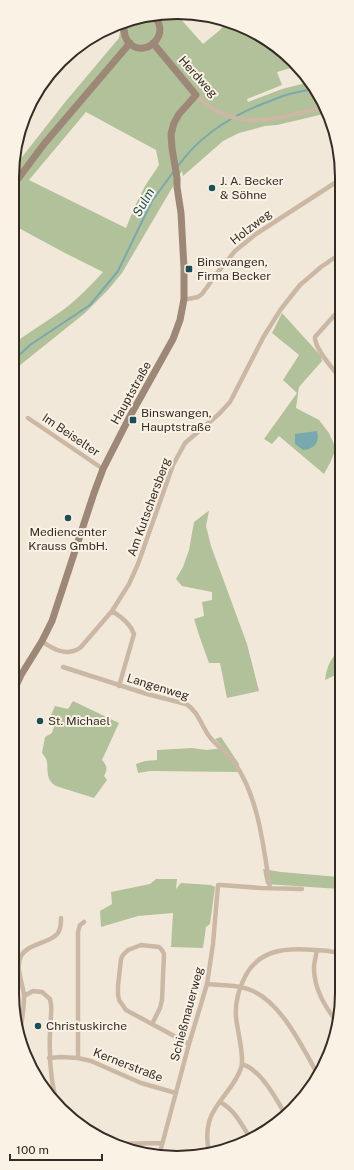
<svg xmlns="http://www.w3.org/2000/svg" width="354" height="1170" viewBox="0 0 354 1170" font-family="'Public Sans',sans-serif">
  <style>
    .green { fill: #b1c199; fill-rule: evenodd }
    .water { fill: #77a9af }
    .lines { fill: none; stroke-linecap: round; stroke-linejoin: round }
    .stream { stroke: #77a9af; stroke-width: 2 }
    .street { stroke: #cab8a5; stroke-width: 4.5 }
    .secondary { stroke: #9d8776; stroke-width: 7 }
    .poi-dot { fill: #1b4f57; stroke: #f9f2e5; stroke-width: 1.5 }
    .labels { text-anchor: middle; stroke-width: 4; stroke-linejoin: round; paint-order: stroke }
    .street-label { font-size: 12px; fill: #352c26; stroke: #f9f2e5 }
    .poi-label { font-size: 12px; fill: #352c26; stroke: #f9f2e5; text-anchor: start }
    .water-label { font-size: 13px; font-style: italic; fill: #1b4f57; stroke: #f9f2e5 }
    .rim { fill: none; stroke: #352c26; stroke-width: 2 }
  </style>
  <rect width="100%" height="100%" fill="#f2e8d9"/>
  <path class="green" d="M145,15H177L203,44L220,30L227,22L259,34L298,66L277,72L282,85L247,99L248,102L282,89L310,82L325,104L328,113L277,125L265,126L239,133L223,141L183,176L182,171L122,273L107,291L85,313L14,370V343C30,332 47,321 63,310C78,299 91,285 103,272L65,253L15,226V166L66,101L119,38L121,25ZM86,112L156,150L159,165L145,186L135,206L126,228L29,180Z
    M282,313L321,356L322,361L299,387L296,408L319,420L329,433L336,449L330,463L324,474L279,436L272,444L264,439L297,393L283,380L299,355L272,333Z
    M209,511L206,526L211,546L247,644L259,691L227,698L220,663H209L200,638L194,619L204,616L202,602L212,600V592L182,586L176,579L183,567L189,550L194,522L207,512Z
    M340,651V673L325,680C327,667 329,662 337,652Z
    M73,701L119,723L102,760C107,766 108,769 104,776L107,780L94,798L56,786C46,780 48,772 47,762C47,759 44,756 42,753L45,737L52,733L57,717L51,715L55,706L68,709Z
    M221,737L239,764L238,772L150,771L138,773L136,764L145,761L157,760V750L192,748L207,750L223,748L215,739Z
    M263,869L281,872L339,877V889L266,884Z
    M156,879H177L176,889L181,883L211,885L215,887L210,924L206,927L203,948L171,947L173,913L138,916L101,927L100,911L112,904L111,892L150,884Z"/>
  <path class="water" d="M317,431C320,443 314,449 303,450L295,444V434Z"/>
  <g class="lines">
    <path class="stream" d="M178,166C201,134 234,114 270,101C278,98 286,94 294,93C301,91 308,90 315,89
      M14,360L30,345L90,305L118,271L152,201L174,171"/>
    <path class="street" d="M196,95C235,135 278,118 326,107
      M184,299H188L198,297L202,294L218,272L235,251L256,234L341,179
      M340,378C333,369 314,348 315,337L340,309
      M28,418L103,469
      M112,611C120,616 131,624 134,634L119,686
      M42,641C53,650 69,657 81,647L112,611L129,584L138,564L173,465L185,443L219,414L230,402L264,336L281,309L300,285L321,267L340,254
      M63,667L147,694L186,704C198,711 201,725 209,736C216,746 227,752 234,762C259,798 263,845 270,888
      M317,950C316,956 314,962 314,968C314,990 326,1008 339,1025
      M207,984C222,985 239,985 253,991C282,1004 303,1048 318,1075
      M24,996L33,991L42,992L50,999L51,1004C52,1013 50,1022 50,1032C49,1057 50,1082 58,1106
      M152,1024L160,1008L162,1000L164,954L162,950L159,947L141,945L128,950L123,955L121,959L118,986V994L119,1000L126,1010L189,1044
      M20,1033C22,1021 24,1008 24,996C23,983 15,968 21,956C29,942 54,943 59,931C61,927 61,922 61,918
      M49,1058L61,1057L78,1058L91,1061L141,1083L176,1093
      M78,1058V932L80,925L84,922
      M242,1064C261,1070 276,1098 285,1114
      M220,1102C235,1110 242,1125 250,1138
      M114,1144L162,1143
      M209,1153C206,1138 206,1122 215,1109C223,1095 236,1084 241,1068C245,1058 237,1029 236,1017C235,1004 238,992 243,981C256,950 284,947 315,950C323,950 331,951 339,953
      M159,1156L189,1044L207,984L213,944L218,885H221L261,888L302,889"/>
    <path class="secondary" d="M125,23C123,30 124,36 128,42C145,61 174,32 152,15
      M15,183L44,144L130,43
      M13,692L21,675L42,641L52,621L94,493L103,469L129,418L173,339L180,320L184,299V268L181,213L177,187V178L172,148L171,134L174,123L179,114L196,95L153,43"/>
  </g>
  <g class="poi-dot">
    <circle cx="212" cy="188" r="4"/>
    <rect x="185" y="265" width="8" height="8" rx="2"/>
    <rect x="129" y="416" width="8" height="8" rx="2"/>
    <circle cx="68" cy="518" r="4"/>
    <circle cx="40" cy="721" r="4"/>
    <circle cx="38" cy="1026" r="4"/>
  </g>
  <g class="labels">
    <g class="street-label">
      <text transform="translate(198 77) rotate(48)" y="4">Herdweg</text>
      <text transform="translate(251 227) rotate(-38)" y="4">Holzweg</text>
      <text transform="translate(131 393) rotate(-61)" y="4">Hauptstraße</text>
      <text transform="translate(71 435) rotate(34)" y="4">Im Beiselter</text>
      <text transform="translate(149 507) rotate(-70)" y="4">Am Kutschersberg</text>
      <text transform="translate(158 687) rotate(17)" y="4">Langenweg</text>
      <text transform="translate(187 1014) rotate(-75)" y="4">Schießmauerweg</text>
      <text transform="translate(128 1065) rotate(21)" y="4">Kernerstraße</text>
    </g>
    <g class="poi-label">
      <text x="220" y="185">J. A. Becker<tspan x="220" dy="14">&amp; Söhne</tspan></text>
      <text x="197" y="266">Binswangen,<tspan x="197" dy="14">Firma Becker</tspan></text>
      <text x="141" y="417">Binswangen,<tspan x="141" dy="14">Hauptstraße</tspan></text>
      <text x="68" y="536" text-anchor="middle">Mediencenter<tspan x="68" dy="14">Krauss GmbH.</tspan></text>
      <text x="48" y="725">St. Michael</text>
      <text x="46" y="1030">Christuskirche</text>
    </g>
    <g class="water-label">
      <text transform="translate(143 202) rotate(-60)" y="5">Sulm</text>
    </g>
  </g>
  <path d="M0 0H354V1170H0ZM177 19H177A158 158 0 0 1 335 177V993A158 158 0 0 1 177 1151H177A158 158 0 0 1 19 993V177A158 158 0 0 1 177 19Z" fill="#f9f2e5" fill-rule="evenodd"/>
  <path class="rim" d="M177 19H177A158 158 0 0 1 335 177V993A158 158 0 0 1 177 1151H177A158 158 0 0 1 19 993V177A158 158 0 0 1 177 19Z"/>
  <path d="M10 1154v6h92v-6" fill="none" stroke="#352c26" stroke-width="2"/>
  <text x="16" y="1154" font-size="12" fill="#352c26" stroke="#f9f2e5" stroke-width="3" paint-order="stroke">100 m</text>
</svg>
